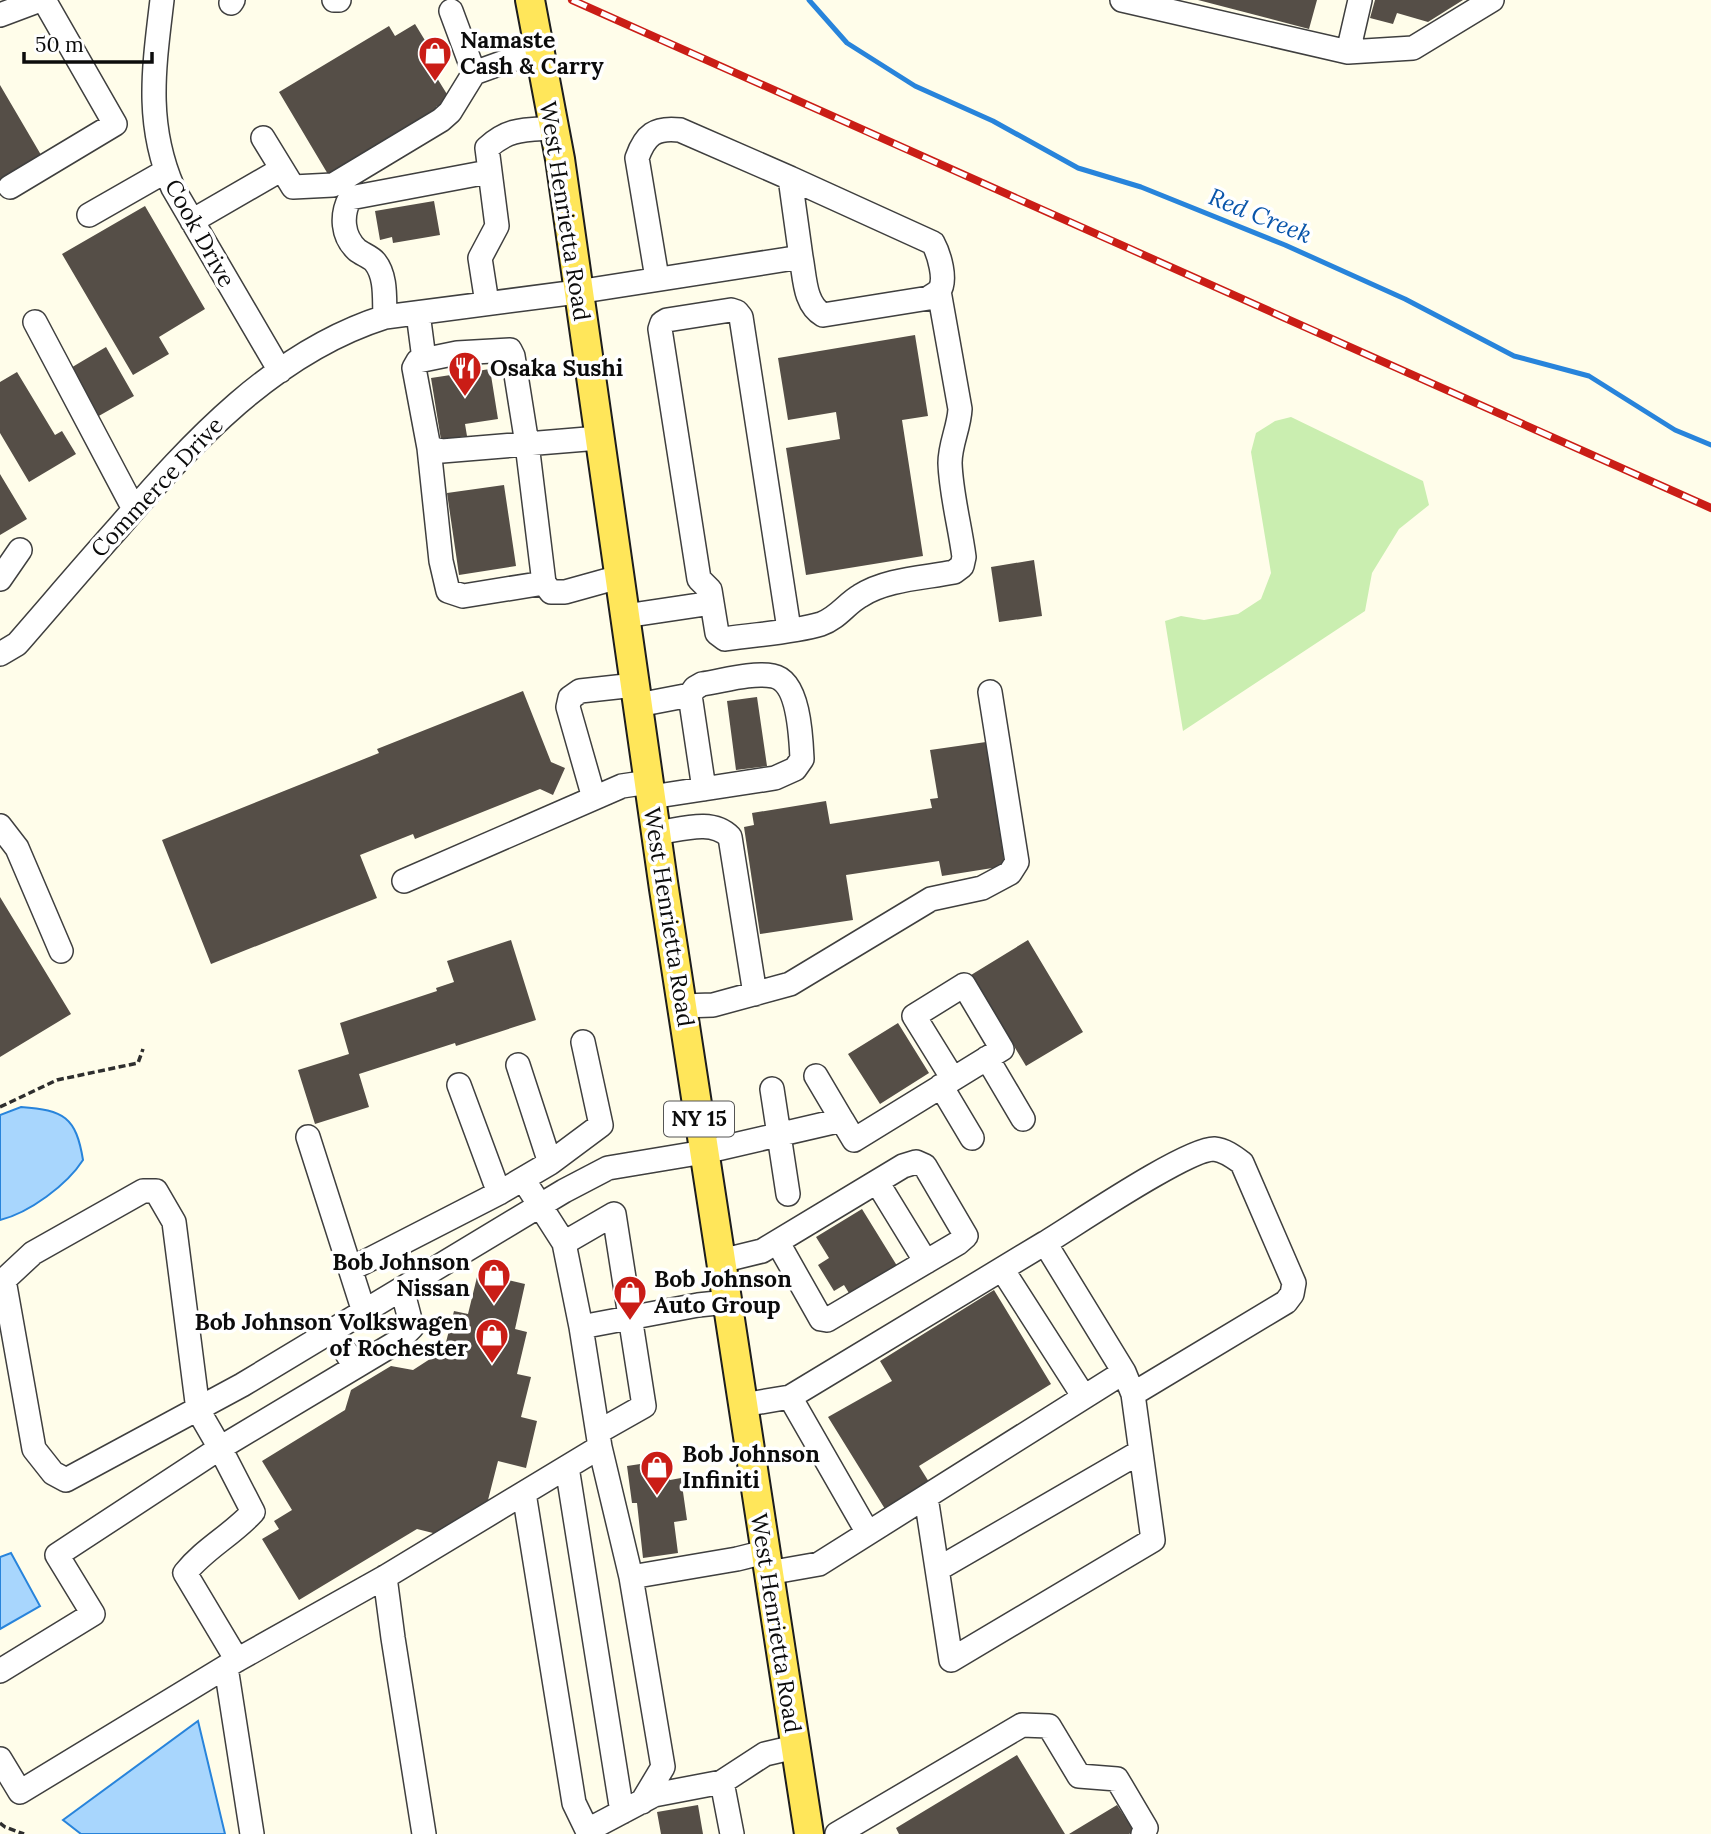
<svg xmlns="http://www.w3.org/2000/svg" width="1711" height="1834" viewBox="0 0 1711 1834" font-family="Lora,serif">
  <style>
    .green { fill: #caeeb0 }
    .water { fill: #a8d6fd; stroke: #2884db; stroke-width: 2 }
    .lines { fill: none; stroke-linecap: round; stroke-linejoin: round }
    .stream { stroke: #2884db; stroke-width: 5 }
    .building { fill: #554e47 }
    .minor-casing { stroke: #3f3f3f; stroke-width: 26 }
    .major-casing { stroke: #1d1d1d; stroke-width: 32 }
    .path { stroke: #2e2e2e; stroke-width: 3.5; stroke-dasharray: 7 3.5; stroke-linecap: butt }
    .minor { stroke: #fff; stroke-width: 23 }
    .major { stroke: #ffe65a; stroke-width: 28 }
    .rail-casing { stroke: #ca1d16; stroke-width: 8 }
    .rail { stroke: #fff; stroke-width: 5; stroke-dasharray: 16; stroke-linecap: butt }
    .labels { text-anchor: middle; stroke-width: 7; stroke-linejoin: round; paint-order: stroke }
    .shield { fill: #fff; stroke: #555; stroke-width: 2 }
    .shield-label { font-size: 21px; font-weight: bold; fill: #0c0c0c }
    .poi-label { font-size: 23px; font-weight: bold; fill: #0c0c0c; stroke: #fff; text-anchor: start }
    .street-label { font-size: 23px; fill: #0c0c0c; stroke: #fff }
    .water-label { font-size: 24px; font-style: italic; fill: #0955aa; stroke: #fff }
  </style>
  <rect width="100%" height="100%" fill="#fffdea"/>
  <path class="green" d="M1291,417L1423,481L1429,505L1399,529L1372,573L1365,611L1183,731L1165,621L1181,616L1204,620L1238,614L1261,599L1271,573L1251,452L1256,433L1275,421Z"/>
  <path class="water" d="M21,1107C64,1110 76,1117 83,1160C67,1185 29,1213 0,1220V1115Z
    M11,1553L40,1606L0,1629V1557Z
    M198,1721L225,1834H81L63,1820Z"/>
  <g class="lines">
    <path class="stream" d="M809,0L847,43L915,86L993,121L1078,168L1141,187L1285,245L1405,299L1514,356L1589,376L1675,430L1711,445"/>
  </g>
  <path class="building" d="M1198,0H1317L1309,29Z
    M1375,0H1463L1428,22L1397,13L1393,24L1370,18Z
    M415,24L440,65L432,70L450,99L436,107L442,116L332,181L279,92L389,26L395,36Z
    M0,85L44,160L0,185Z
    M434,201L440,235L393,243L392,237L380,240L375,211Z
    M145,206L205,309L159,337L169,354L133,375L62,254Z
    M915,335L928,416L902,420L923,556L806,575L786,448L840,439L836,412L788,420L778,358Z
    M106,347L134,396L97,417L69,369Z
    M490,369L498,419L465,424L467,436L441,440L431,378Z
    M17,372L55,435L62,431L76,454L29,482L0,433V382Z
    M0,474L27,519L0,535Z
    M504,485L516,566L459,575L447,493Z
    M1034,560L1042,616L999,622L991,567Z
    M523,691L551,762L565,768L553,795L540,789L415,839L413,834L360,855L377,898L211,964L162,840L379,753L377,749Z
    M757,697L767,766L736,770L727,701Z
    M986,742L1005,866L942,876L939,861L846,875L853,920L760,934L744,827L754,825L752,813L826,801L830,824L932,808L930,799L938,798L930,750Z
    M0,897L71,1014L0,1057Z
    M511,940L536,1020L456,1046L455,1043L359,1074L369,1107L315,1124L298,1070L349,1054L340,1023L437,991L436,988L454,982L447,961Z
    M1028,940L1083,1032L1026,1066L971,975Z
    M898,1023L929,1073L880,1104L848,1054Z
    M862,1209L899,1269L852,1298L844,1285L834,1291L818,1265L829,1258L816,1237Z
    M478,1273L525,1284L515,1329L527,1332L517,1374L531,1377L521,1417L537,1421L526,1468L498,1461L487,1504L437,1534L417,1529L299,1600L262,1539L279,1529L274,1521L292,1510L262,1461L345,1410L351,1390L391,1366L413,1370L444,1350L454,1311L468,1314Z
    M994,1290L1051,1384L919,1466L929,1482L885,1509L828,1417L892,1381L880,1361Z
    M667,1460L670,1480L681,1478L687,1520L674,1522L678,1553L643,1558L637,1503H632L627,1466Z
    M1017,1755L1065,1834H899L896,1828Z
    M698,1805L703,1834H661L657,1812Z
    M1117,1805L1134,1831L1129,1834H1069Z"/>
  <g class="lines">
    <defs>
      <path id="minor" d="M162,0C154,68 145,123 173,188L280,371
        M334,0H339
        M1122,0L1348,52L1360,0
        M231,3L233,0
        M451,11L474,73L510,60L540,55
        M0,15L40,0
        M1348,52L1413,48L1492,0
        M263,138L282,169
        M790,178L933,243C939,254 947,280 939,291C936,294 932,295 929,298L823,315C804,304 805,277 801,257
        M10,187L115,124L44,0
        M89,215L166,171
        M192,221L282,169L293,187L333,185L441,120L450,112L474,73
        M487,303L480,258L497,226L487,148C509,128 524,130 554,128
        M418,313L424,359
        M385,317C384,300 387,277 375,262C371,257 362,254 357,250C342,236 341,215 350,198L488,172
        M35,322L134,509
        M429,448L442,451L599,438
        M0,579L20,550
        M544,583L463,596L448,591L441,561L429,448L414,368L418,361L457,353L510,350L513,356L527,444L544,583L551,592H565L619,577
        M625,616L712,603
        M789,629L741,317L737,312L731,310L667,320L662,323L660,329L699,579L710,590L717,633L725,639C756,634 791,633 821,624C838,618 846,604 860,596C886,579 924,578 954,572L962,566L964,557C960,526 951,494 950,463C950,444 959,428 960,409L939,291
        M0,654L17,644C51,605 84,566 118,528C192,442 274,352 385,317L577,292L801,257L790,178L680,130C655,127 645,135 637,158L657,278
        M690,695L704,789
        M638,705L690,695L695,688L702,684C723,681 751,672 773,676C799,681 801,737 802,759L795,769L775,778L651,797
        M594,798L568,707L570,698L580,691L635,685
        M0,826L17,848L61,951
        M656,833C680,830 712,818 730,837L755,994
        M404,881L622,786L649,782
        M682,1006L713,1005L790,984L931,899L982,888L1010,873L1017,862L990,692
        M987,1058L1023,1119
        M816,1076L842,1120
        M459,1085L499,1193
        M941,1086L972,1138
        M772,1089L788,1194
        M308,1137L364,1312
        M550,1163L601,1125L583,1042
        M877,1182L926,1262
        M564,1243L614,1214L644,1406L598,1432
        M1045,1243C1075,1225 1186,1149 1214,1149C1225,1150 1234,1157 1242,1163L1294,1283L1292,1294L1286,1302L1133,1394
        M721,1261L762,1251L903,1166L916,1162L925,1166L966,1236L958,1243L827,1320L821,1319L778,1243
        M351,1269L499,1193L550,1163L518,1065
        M1002,1269L1084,1397
        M581,1327L698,1305L727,1302
        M333,1330L355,1367
        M790,1397L868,1533
        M743,1405L790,1397L1045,1243L1124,1372L819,1564L768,1573
        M600,1447L631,1577L663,1767L642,1802
        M567,1467L622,1812
        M524,1493L574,1803L589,1834
        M926,1497L951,1660L1153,1540L1133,1394L1124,1372
        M938,1569L1140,1452
        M385,1577L393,1638L424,1834
        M631,1577L737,1559L765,1552
        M237,1660L185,1573C204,1549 232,1535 253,1512L220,1448L397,1342L412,1327L402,1289
        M226,1667L252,1834
        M0,1671L93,1614L57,1555L220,1448L198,1410L174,1222L156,1191H143L33,1253L4,1280L34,1449L53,1473L66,1480L242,1385L564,1191L608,1168L704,1152L842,1120L854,1140L1002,1049L964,985L914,1016L953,1079
        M0,1759L20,1792L237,1660L385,1577L600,1447L581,1327L564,1243L523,1179
        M588,1830L654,1795L722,1782
        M732,1834L722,1782L765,1754L795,1747
        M837,1834L1022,1725L1049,1726L1079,1776L1117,1779L1146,1828L1143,1834"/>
      <path id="major" d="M530,0L560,159L664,889L809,1834"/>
    </defs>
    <use href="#minor" class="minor-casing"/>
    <use href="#major" class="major-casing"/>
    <path class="path" d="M0,1107L57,1080L138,1063L143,1049
      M0,1823L5,1827L24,1834"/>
    <use href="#minor" class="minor"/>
    <use href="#major" class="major"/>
    <defs>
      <path id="rail" d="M572,0L1711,508"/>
    </defs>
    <use href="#rail" class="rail-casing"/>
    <use href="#rail" class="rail"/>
  </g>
  <defs>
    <symbol id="shop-pin" viewBox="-11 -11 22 30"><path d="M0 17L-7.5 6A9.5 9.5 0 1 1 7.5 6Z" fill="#ca1d16" stroke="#fff"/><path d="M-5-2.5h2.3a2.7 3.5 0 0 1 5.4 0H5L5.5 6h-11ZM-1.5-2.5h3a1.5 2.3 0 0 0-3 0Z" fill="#fff"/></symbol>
    <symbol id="restaurant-pin" viewBox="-11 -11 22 30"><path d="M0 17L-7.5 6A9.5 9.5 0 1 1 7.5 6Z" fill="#ca1d16" stroke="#fff"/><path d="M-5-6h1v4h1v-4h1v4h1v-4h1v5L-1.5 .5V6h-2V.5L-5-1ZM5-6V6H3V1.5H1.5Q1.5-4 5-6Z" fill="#fff"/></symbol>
  </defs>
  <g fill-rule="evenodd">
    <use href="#shop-pin" x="416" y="34" width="38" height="52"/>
    <use href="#restaurant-pin" x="446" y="349" width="38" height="52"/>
    <use href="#shop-pin" x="475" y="1256" width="38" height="52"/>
    <use href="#shop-pin" x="611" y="1273" width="38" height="52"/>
    <use href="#shop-pin" x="473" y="1316" width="38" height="52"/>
    <use href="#shop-pin" x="638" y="1448" width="38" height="52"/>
  </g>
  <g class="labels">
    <rect class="shield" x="664" y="1101.5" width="70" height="35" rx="5"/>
    <g class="shield-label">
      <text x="699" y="1126">NY 15</text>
    </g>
    <g class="poi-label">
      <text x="460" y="48">Namaste<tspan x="460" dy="26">Cash &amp; Carry</tspan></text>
      <text x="490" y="376">Osaka Sushi</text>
      <text x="470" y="1270" text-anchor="end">Bob Johnson<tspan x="470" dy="26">Nissan</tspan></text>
      <text x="654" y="1287">Bob Johnson<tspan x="654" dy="26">Auto Group</tspan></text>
      <text x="468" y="1330" text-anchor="end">Bob Johnson Volkswagen<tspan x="468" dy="26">of Rochester</tspan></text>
      <text x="682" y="1462">Bob Johnson<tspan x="682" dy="26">Infiniti</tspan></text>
    </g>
    <g class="street-label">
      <text transform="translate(565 211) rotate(81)" y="8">West Henrietta Road</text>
      <text transform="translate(200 233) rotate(61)" y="8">Cook Drive</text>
      <text transform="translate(157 487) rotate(-47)" y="8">Commerce Drive</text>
      <text transform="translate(669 917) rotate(81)" y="8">West Henrietta Road</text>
      <text transform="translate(776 1623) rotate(81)" y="8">West Henrietta Road</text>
    </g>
    <g class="water-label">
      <text transform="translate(1260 216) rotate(22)" y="8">Red Creek</text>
    </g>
  </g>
  <path d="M24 52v10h128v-10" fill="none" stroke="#0c0c0c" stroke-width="3.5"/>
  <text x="35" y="52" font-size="21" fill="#0c0c0c" stroke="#ffffff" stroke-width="5" paint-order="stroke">50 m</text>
</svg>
